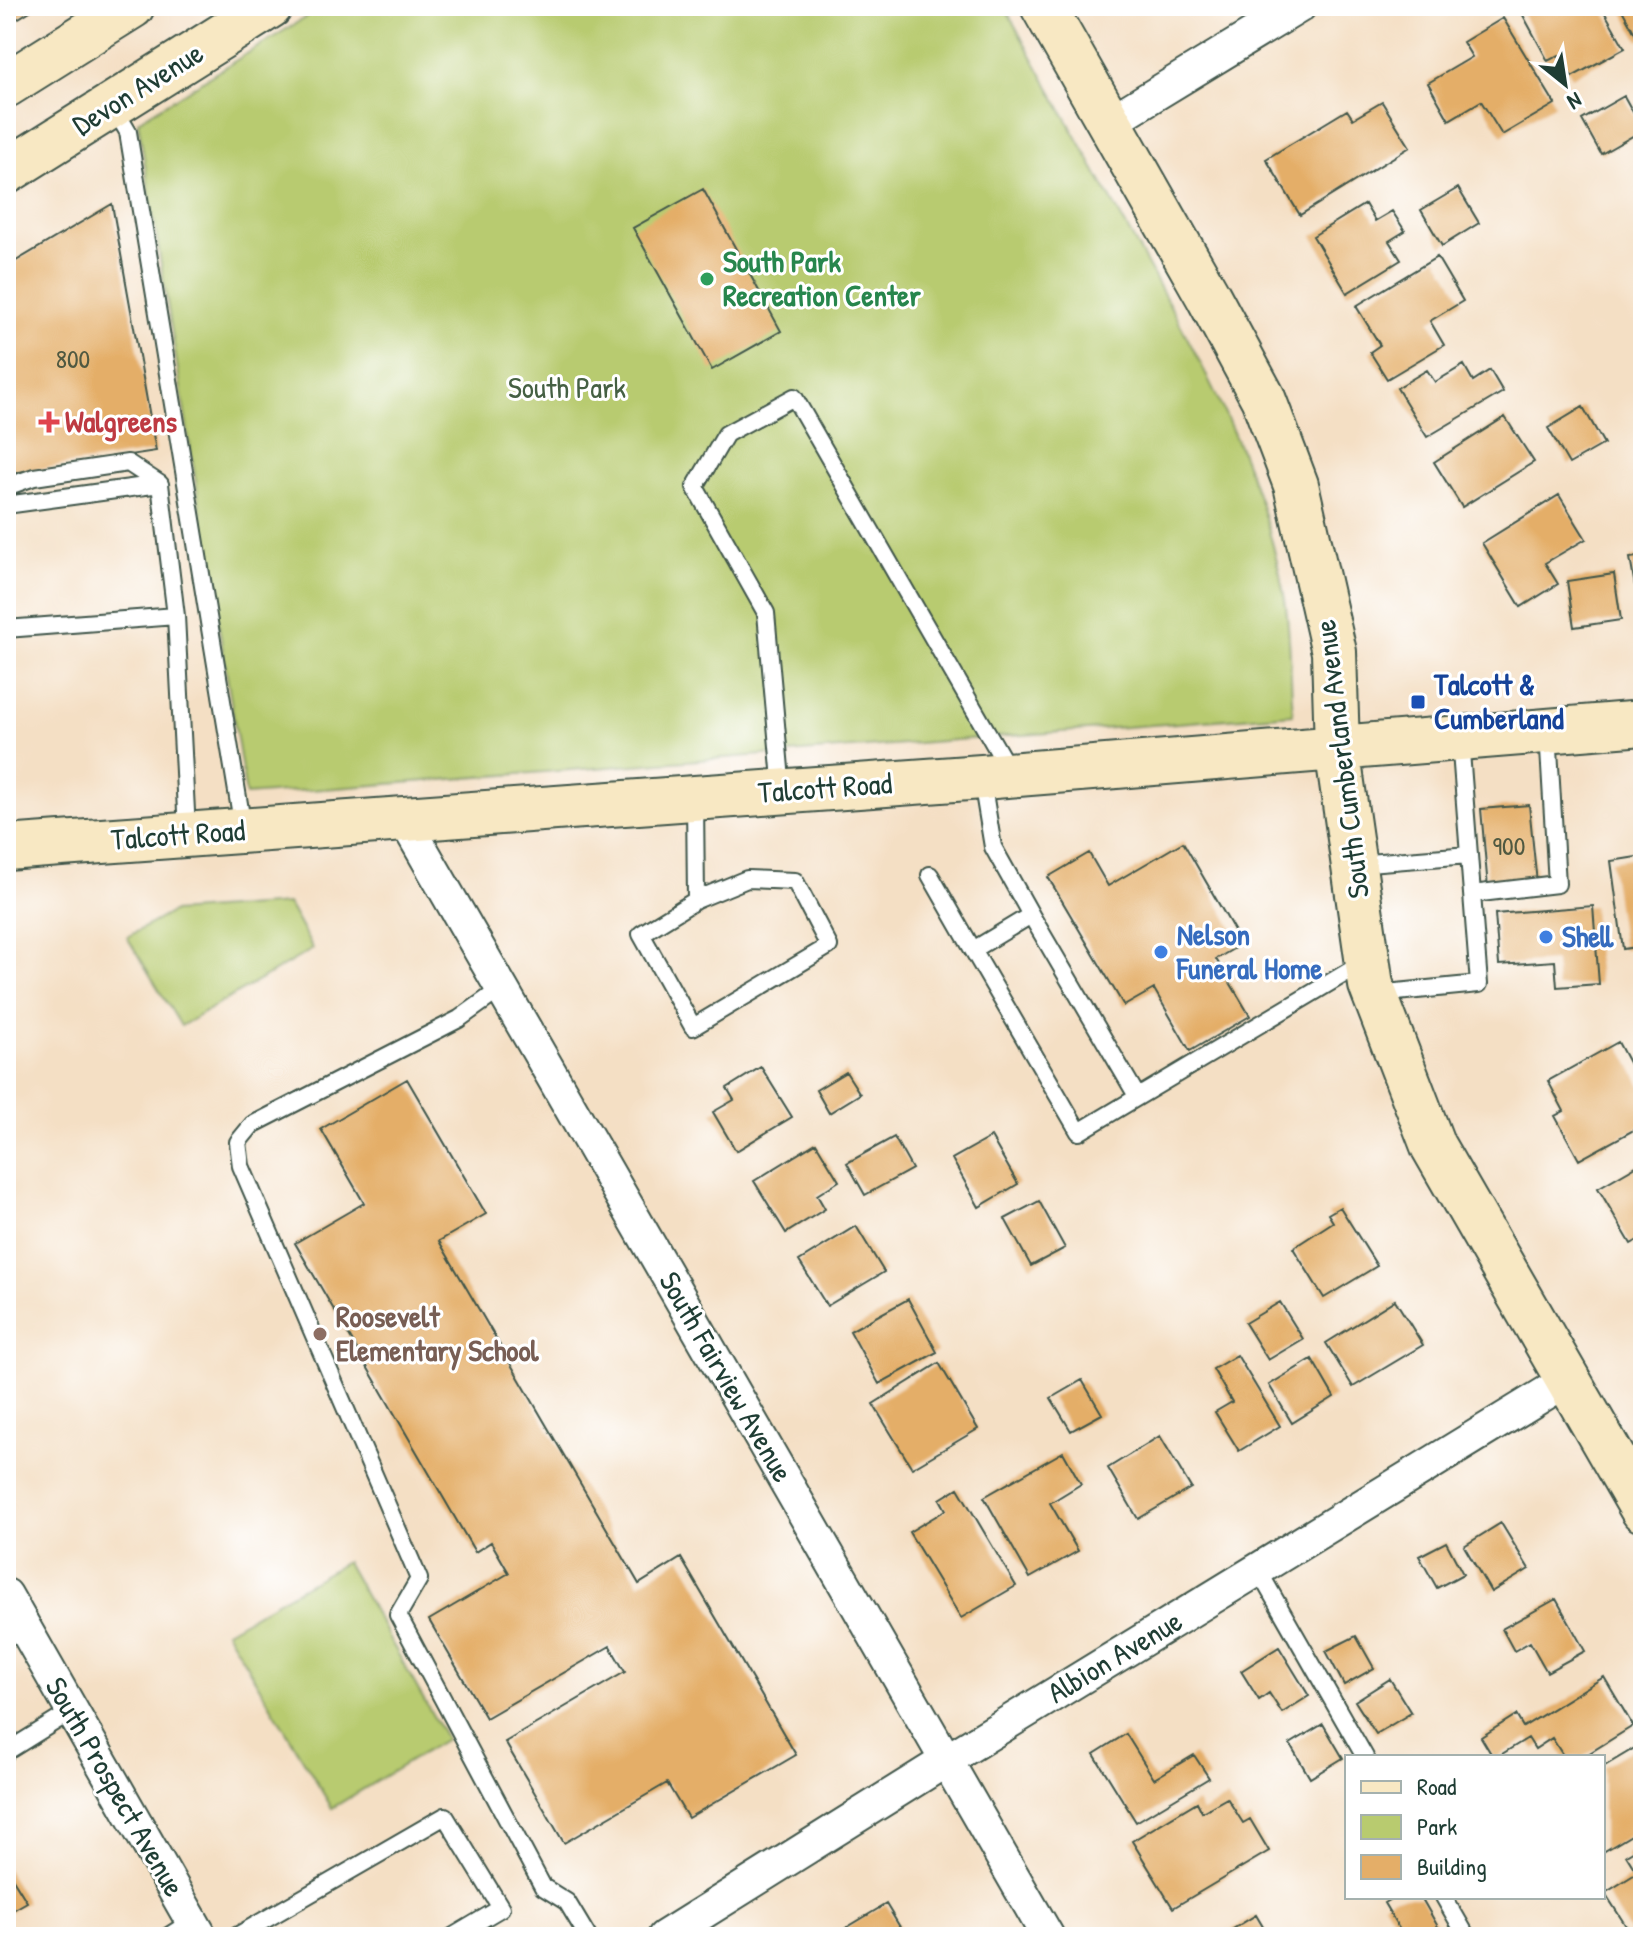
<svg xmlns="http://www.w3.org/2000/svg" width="1649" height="1943" viewBox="0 0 1649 1943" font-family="'Patrick Hand',sans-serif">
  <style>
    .green { fill: #b8cb6f; stroke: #6c8452; stroke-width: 2 }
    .building { fill: #e4ae68 }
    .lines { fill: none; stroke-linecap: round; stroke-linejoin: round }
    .lane-casing { stroke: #3f554a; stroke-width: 20 }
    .street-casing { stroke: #3f554a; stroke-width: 36 }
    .secondary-casing { stroke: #3f554a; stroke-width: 48 }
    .lane { stroke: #fff; stroke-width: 16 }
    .street { stroke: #fff; stroke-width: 32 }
    .secondary { stroke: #f8e8c3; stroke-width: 44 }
    .leisure-dot { fill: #2e9e5b; stroke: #fff; stroke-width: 3 }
    .health-dot { fill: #e0444e; stroke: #fff; stroke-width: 3 }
    .transit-dot { fill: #1a4fb4; stroke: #fff; stroke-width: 3 }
    .shop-dot { fill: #3f7fe0; stroke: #fff; stroke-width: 3 }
    .education-dot { fill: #8d6e63; stroke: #fff; stroke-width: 3 }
    .labels { text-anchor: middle; stroke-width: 6; stroke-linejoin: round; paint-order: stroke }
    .number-label { font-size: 26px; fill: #505941 }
    .street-label { font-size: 30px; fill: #1f3d34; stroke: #fff }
    .leisure-label { font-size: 30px; font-weight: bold; fill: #27864d; stroke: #fff; text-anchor: start }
    .park-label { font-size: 30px; fill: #456043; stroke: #fff }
    .health-label { font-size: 30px; font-weight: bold; fill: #be3a42; stroke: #fff; text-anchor: start }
    .transit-label { font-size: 30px; font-weight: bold; fill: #164399; stroke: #fff; text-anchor: start }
    .shop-label { font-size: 30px; font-weight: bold; fill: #366cbe; stroke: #fff; text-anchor: start }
    .education-label { font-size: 30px; font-weight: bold; fill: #785e54; stroke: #fff; text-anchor: start }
  </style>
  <rect width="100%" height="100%" fill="#fff"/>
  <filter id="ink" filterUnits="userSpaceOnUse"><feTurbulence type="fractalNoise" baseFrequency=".0125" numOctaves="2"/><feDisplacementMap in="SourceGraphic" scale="16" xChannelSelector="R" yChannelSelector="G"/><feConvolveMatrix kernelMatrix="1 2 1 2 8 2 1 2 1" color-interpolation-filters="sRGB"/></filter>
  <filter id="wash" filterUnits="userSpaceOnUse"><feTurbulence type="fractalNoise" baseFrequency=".006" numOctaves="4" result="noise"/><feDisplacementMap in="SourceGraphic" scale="32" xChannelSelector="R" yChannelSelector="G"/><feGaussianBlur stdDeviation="1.8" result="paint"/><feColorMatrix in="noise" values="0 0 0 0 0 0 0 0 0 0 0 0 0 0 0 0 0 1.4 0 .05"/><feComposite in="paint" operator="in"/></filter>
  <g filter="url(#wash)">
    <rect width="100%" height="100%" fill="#f4dfc4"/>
    <path class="green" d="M324,6H1004C1048,85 1092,165 1136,244C1199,357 1263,471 1285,600C1291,637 1290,677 1293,714L246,795L138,121Z
      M288,904L313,949L181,1026L127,937L172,912Z
      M346,1562L446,1739L332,1808L226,1631Z"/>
    <g id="blocks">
      <path class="building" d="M6,6H38L6,26Z
        M1518,6H1601L1625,48L1572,77L1559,55L1548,61Z
        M1620,6H1643V38L1639,41Z
        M1503,18L1555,104L1502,135L1481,101L1449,120L1428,83L1472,57L1463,42Z
        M1624,96L1643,130L1601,154L1582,120Z
        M1382,102L1410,147L1300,215L1266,159L1347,110L1353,119Z
        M1458,188L1479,223L1442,246L1421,210Z
        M703,189L781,331L712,370L633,228Z
        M112,204L156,451L6,474V267Z
        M1365,204L1375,221L1392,211L1405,231L1389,241L1401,260L1347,293L1313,236Z
        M1437,257L1463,301L1430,321L1444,345L1387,379L1370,352L1380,345L1356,306Z
        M1464,365L1473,381L1490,370L1503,392L1427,437L1397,388L1427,370L1435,382Z
        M1583,407L1604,444L1569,464L1548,428Z
        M1505,417L1534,462L1462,507L1434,462Z
        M1559,495L1586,539L1545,563L1558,584L1521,607L1482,543Z
        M1643,556V619L1641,620L1630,558Z
        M1614,574L1621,620L1574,627L1567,581Z
        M1529,805L1537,883L1488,888L1481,809Z
        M1183,842L1242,944L1216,959L1250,1016L1190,1051L1154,989L1124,1006L1048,877L1089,853L1108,886Z
        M1643,856V946L1623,949L1611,861Z
        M1593,906L1599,984L1557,987L1555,961L1499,965L1495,914Z
        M1618,1042L1643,1089V1125L1579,1160L1555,1116L1564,1111L1548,1081Z
        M761,1067L792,1117L736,1151L713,1112L734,1100L727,1088Z
        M846,1072L860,1094L829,1113L816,1090Z
        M407,1079L486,1214L439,1241L639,1584L681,1558L796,1755L688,1818L667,1783L564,1843L505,1742L625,1672L610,1646L486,1718L429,1620L509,1573L491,1542L475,1552L295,1243L364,1203L321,1129Z
        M894,1137L912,1169L865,1195L847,1163Z
        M991,1137L1018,1184L979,1207L952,1159Z
        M816,1143L839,1181L817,1195L825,1209L786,1233L754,1181Z
        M1643,1162V1237L1631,1244L1598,1188Z
        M1039,1201L1065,1248L1031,1266L1005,1219Z
        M1340,1207L1377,1266L1324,1298L1293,1248L1333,1222L1328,1214Z
        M856,1226L884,1272L827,1306L799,1261Z
        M908,1299L937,1352L879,1384L850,1331Z
        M1395,1300L1423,1345L1353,1387L1326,1343Z
        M1280,1302L1303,1339L1268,1360L1245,1323Z
        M1237,1355L1280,1426L1239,1451L1215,1412L1232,1402L1213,1369Z
        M1312,1359L1334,1397L1292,1423L1269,1385Z
        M939,1363L978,1429L912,1468L873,1404Z
        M1082,1380L1102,1414L1071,1431L1051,1398Z
        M1160,1436L1191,1488L1138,1519L1108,1468Z
        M1063,1452L1081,1484L1050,1503L1078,1551L1030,1578L984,1497Z
        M958,1488L1016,1586L961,1618L909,1532L946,1510L940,1499Z
        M1501,1523L1529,1569L1491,1592L1464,1546Z
        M1446,1542L1463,1574L1437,1588L1419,1556Z
        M1556,1599L1585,1651L1547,1672L1530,1642L1514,1651L1502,1629Z
        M1356,1636L1374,1668L1344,1685L1326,1651Z
        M1279,1647L1309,1696L1282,1713L1269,1693L1259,1700L1241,1671Z
        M1604,1677L1633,1726L1583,1757H1564L1552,1738L1535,1749L1528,1738L1497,1757H1493L1481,1737L1516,1715L1523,1727Z
        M1390,1679L1411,1713L1376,1734L1355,1701Z
        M1323,1724L1343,1758L1310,1778L1290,1744Z
        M1126,1734L1154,1779L1194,1755L1209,1778L1136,1822L1094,1754Z
        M1643,1743V1828L1603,1852V1767Z
        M1227,1798L1243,1823L1250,1819L1269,1851L1173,1908L1132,1841L1197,1802L1202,1812Z
        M1643,1845V1935L1633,1937L1605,1893L1637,1873L1626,1855Z
        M6,1868L27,1902L6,1914Z
        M1394,1897H1421L1441,1932L1432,1937H1404L1384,1903Z
        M886,1904L906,1937H831Z
        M1256,1915L1269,1937H1220Z"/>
    </g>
  </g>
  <g filter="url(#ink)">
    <use href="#blocks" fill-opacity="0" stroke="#3f554a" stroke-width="2"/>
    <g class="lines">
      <defs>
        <path id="lane" d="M112,105L128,132L243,828
          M6,487L34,477L128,463L160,484
          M6,505L160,484L176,616
          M6,629L176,616L187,831
          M982,781L993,847L1031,915L973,950L1079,1132L1366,961
          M782,791L766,613L695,487L726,434L794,397L1009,770
          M695,798L696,900
          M1355,864L1469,855
          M930,875L973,950
          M747,879L795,881L829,946L693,1027L641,934L696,900Z
          M1472,894L1557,884L1548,732
          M1031,915L1137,1096
          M502,988L459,1019L252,1125L238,1142L241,1166L419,1579L398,1615L543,1887L567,1902L588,1937
          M1376,994L1479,984L1460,739
          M1258,1570L1365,1757
          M6,1752L72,1711
          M1444,1897L1467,1937
          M167,1937L192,1921
          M235,1937L445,1816L501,1908L452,1937"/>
        <path id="street" d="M1108,123L1300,6
          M403,817L1048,1937
          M6,1595L201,1937
          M664,1937L947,1760L1569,1379"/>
        <path id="secondary" d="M1043,6L1208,296L1263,398L1296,485L1334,652L1337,748L1371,985L1433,1146L1643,1510
          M6,85L132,6
          M6,172L270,6
          M6,848L982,777L1643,723"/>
      </defs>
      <use href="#lane" class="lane-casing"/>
      <use href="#street" class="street-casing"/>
      <use href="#secondary" class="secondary-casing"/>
      <use href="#lane" class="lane"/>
      <use href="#street" class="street"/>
      <use href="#secondary" class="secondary"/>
    </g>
  </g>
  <circle class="leisure-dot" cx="707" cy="279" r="8"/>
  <path class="health-dot" d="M45 410h8v8h8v8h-8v8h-8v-8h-8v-8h8z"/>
  <rect class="transit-dot" x="1410" y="694" width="16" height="16" rx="4"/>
  <g class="shop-dot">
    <circle cx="1546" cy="937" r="8"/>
    <circle cx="1161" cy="952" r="8"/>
  </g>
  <circle class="education-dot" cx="320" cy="1334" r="8"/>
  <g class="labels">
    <g class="number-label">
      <text x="73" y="368">800</text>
      <text x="1509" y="855">900</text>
    </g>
    <g class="street-label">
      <text transform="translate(138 89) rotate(-32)" y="10">Devon Avenue</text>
      <text transform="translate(1342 759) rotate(-97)" y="10">South Cumberland Avenue</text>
      <text transform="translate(825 788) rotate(-4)" y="10">Talcott Road</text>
      <text transform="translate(178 835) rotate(-4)" y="10">Talcott Road</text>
      <text transform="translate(726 1377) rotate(60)" y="10">South Fairview Avenue</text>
      <text transform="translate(1115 1657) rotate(-31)" y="10">Albion Avenue</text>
      <text transform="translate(115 1787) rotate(60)" y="10">South Prospect Avenue</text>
    </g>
    <g class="leisure-label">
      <text x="723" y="272">South Park<tspan x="723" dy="34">Recreation Center</tspan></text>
    </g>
    <g class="park-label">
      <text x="567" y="398">South Park</text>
    </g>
    <g class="health-label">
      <text x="65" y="432">Walgreens</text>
    </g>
    <g class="transit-label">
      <text x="1434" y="695">Talcott &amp;<tspan x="1434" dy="34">Cumberland</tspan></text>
    </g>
    <g class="shop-label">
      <text x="1177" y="945">Nelson<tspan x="1177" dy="34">Funeral Home</tspan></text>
      <text x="1562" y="947">Shell</text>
    </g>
    <g class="education-label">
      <text x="336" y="1327">Roosevelt<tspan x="336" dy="34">Elementary School</tspan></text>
    </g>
  </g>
  <rect width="1649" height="1943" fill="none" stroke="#fff" stroke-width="32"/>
  <rect x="1345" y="1755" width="260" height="144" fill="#ffffff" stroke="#a5b1ae" stroke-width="2"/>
  <rect x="1361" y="1781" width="40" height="12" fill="#f8e8c3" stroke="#a5b1ae" stroke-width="2"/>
  <text x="1417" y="1795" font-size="24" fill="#1f3d34">Road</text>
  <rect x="1361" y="1815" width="40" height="24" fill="#b8cb6f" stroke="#a5b1ae" stroke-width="2"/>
  <text x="1417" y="1835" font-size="24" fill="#1f3d34">Park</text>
  <rect x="1361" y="1855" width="40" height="24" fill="#e4ae68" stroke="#a5b1ae" stroke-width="2"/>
  <text x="1417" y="1875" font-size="24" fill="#1f3d34">Building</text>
  <g transform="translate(1565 84) rotate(150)" stroke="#ffffff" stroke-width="6" paint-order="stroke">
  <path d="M0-6L14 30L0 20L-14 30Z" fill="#1f3d34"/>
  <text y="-12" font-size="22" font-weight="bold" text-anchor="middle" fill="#1f3d34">N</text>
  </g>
</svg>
